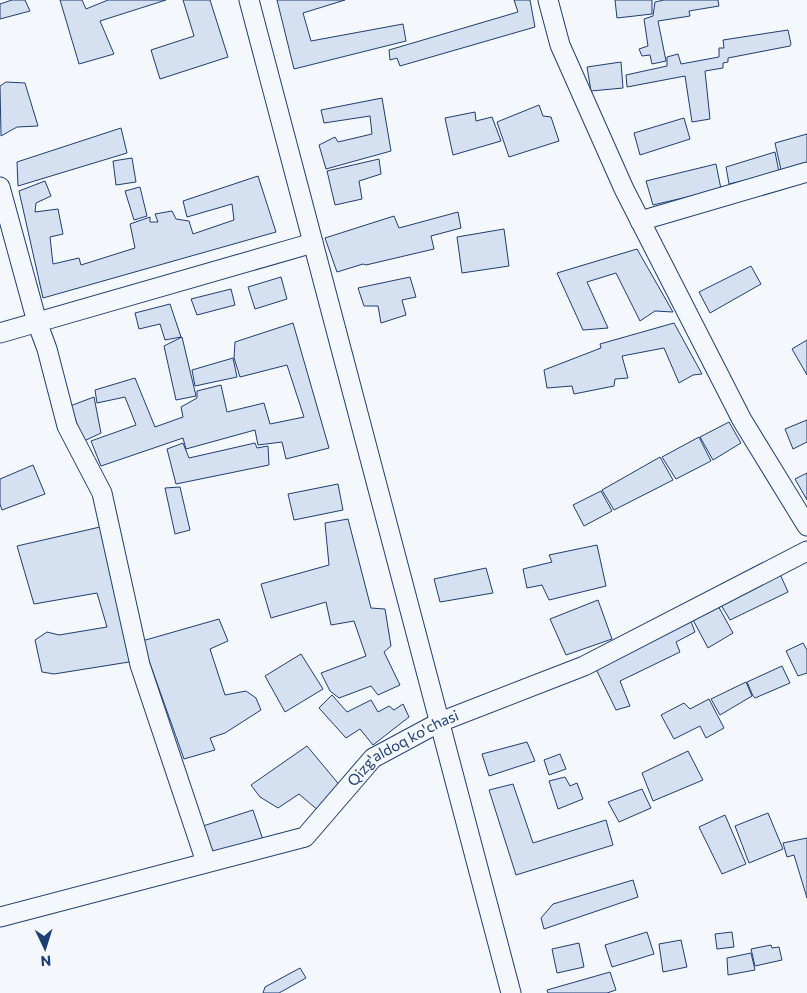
<svg xmlns="http://www.w3.org/2000/svg" width="807" height="993" viewBox="0 0 807 993" font-family="Commissioner,sans-serif">
  <style>
    .building { fill: #d5e0f0; stroke: #1d3f73 }
    .lines { fill: none; stroke-linecap: round; stroke-linejoin: round }
    .minor-casing { stroke: #1d3f73; stroke-width: 21 }
    .minor { stroke: #f4f7fb; stroke-width: 19 }
    .labels { text-anchor: middle; stroke-width: 4; stroke-linejoin: round; paint-order: stroke }
    .street-label { font-size: 15px; fill: #1d3f73; stroke: #f4f7fb }
  </style>
  <rect width="100%" height="100%" fill="#f4f7fb"/>
  <path class="building" d="M12,0H25L30,11L0,19V4Z
    M60,0H82L86,9L108,0H166L100,21L114,54L79,64Z
    M183,0H210L228,57L160,79L151,50L194,36Z
    M277,0H345L303,13L311,41L403,24L406,41L294,69Z
    M514,0H530L535,27L400,66L397,58L390,60L389,50L518,12Z
    M615,0H652V14L617,18Z
    M664,0H718L719,6L689,11L690,16L658,21L666,61L652,64L650,55L642,56L639,49L648,46L644,19L653,16L655,2Z
    M788,30L791,44L790,46L728,58V62L723,63V68L705,71L710,119L692,122L685,76L627,87L626,75L667,66V57L678,54L681,64L719,57V48H724L723,40Z
    M621,62L623,88L591,91L587,67Z
    M6,82L25,83L38,126L17,127L1,136L0,86Z
    M382,98L391,151L326,169L319,145L335,137L338,142L372,134L370,116L324,123L321,110Z
    M539,105L543,116L551,117L559,141L509,157L497,122Z
    M475,112L476,121L492,117L501,141L453,155L445,118Z
    M684,118L690,139L640,155L634,133Z
    M121,128L127,153L18,186L17,162Z
    M807,134V164L781,170L775,143Z
    M775,152L779,172L729,184L726,167Z
    M132,158L136,182L116,185L113,161Z
    M379,159L381,174L359,181L362,199L335,205L327,171Z
    M716,164L721,189L653,205L646,181Z
    M258,176L276,232L43,298L19,191L45,181L51,196L36,203L35,212L58,209L63,234L50,237L53,264L79,258L81,265L135,248L130,224L150,217V222H158L155,214L172,211L176,219L189,221L193,234L234,220L232,204L187,217L183,201Z
    M140,187L147,216L134,220L125,191Z
    M458,212L461,228L431,236L434,249L366,265L363,264L337,272L325,238L394,216L399,228Z
    M504,229L509,266L462,273L457,237Z
    M637,249L673,312L655,311L640,321L616,273L587,282L608,328L583,330L557,273Z
    M751,266L761,284L710,313L699,292Z
    M281,277L287,299L255,309L248,287Z
    M410,277L416,297L402,300L406,315L381,323L378,306H364L358,288Z
    M231,289L235,305L197,315L191,299Z
    M170,304L181,337L165,340L160,324L139,329L135,313Z
    M293,323L329,448L286,459L282,442L258,445L255,430L186,449L183,438L101,466L91,441L136,425L125,397L97,403L95,390L135,378L155,427L183,417L181,407L197,398V391L221,385L227,412L264,403L270,424L304,417L287,365L240,377L234,358L235,342Z
    M674,323L702,374L693,375L679,383L664,348L622,356L628,378L615,379L614,386L574,394L572,386L547,388L544,370L601,348L600,344Z
    M182,337L196,396L176,400L164,346Z
    M807,340V375L792,349Z
    M233,358L237,377L195,386L192,370Z
    M94,397L101,433L84,441L70,406Z
    M807,420V442L793,449L785,429Z
    M729,422L741,443L713,460L700,437Z
    M699,437L711,461L676,479L662,457Z
    M183,443L189,458L255,443L257,448L268,446L269,465L176,484L167,449Z
    M660,457L673,480L614,510L602,490Z
    M33,465L45,494L2,510L0,504V479Z
    M807,473V500L795,479Z
    M338,484L343,510L294,520L288,494Z
    M180,487L190,530L175,534L165,488Z
    M601,491L612,511L584,526L573,505Z
    M348,519L371,608L385,609L391,646L384,652L400,685L378,695L371,686L339,698L330,691L321,673L366,656L354,621L331,625L326,602L271,618L261,584L329,565L325,523Z
    M100,527L133,670L129,662L54,674L42,672L35,640L47,632L59,635L107,627L97,593L34,604L17,546Z
    M597,545L606,586L549,600L542,585L527,588L523,569L552,562L549,555Z
    M486,568L493,593L440,602L434,579Z
    M780,574L788,592L730,620L721,605Z
    M598,600L612,639L566,655L550,619Z
    M717,604L733,633L708,648L692,618Z
    M219,619L228,641L210,649L225,695L246,691L256,698L261,710L225,733L210,738L215,750L184,759L142,641Z
    M690,619L695,632L676,642L680,652L620,681L630,706L616,710L595,667Z
    M803,643L807,650V673L798,676L786,651Z
    M301,654L323,689L285,712L265,676Z
    M782,666L790,683L755,698L753,696L747,682Z
    M746,682L752,696L720,715L711,699Z
    M332,695L347,712L371,700L378,712L389,706L394,710L403,704L409,717L373,745L360,729L346,738L319,708Z
    M709,699L724,728L706,738L700,726L674,739L661,715L684,703L690,709Z
    M527,742L535,761L489,776L482,754Z
    M307,746L342,788L320,812L299,794L278,808L260,797L251,785Z
    M688,751L703,780L653,801L642,773Z
    M560,754L566,769L549,775L544,760Z
    M565,777L570,786L577,783L583,799L558,809L549,781Z
    M513,784L533,843L606,820L613,845L516,875L489,790Z
    M642,789L651,808L619,822L608,802Z
    M253,810L263,840L211,854L203,826Z
    M768,813L783,849L749,863L735,826Z
    M725,815L746,864L722,874L699,827Z
    M807,838V898L794,855L787,857L783,843Z
    M633,880L638,897L544,929L541,918L553,904Z
    M647,932L654,954L612,967L605,945Z
    M732,932L734,947L717,949L715,934Z
    M681,940L687,967L663,972L659,944Z
    M579,943L584,967L557,973L552,949Z
    M771,945L772,948L779,947L782,960L755,966L751,949Z
    M751,953L755,970L728,975L727,958Z
    M300,968L306,978L279,993H263L265,987Z
    M610,972L616,990L607,993H548L547,990Z"/>
  <g class="lines">
    <defs>
      <g id="minor">
        <path d="M249,0L511,993"/>
        <path d="M548,0L560,45L624,189L742,420L807,526"/>
        <path d="M0,187L37,322L47,349L67,426L102,493L140,665L206,862"/>
        <path d="M640,221L807,172"/>
        <path d="M0,333L313,243"/>
        <path id="s1" d="M0,917L305,837L373,758L440,722L584,666L807,551"/>
      </g>
    </defs>
    <use href="#minor" class="minor-casing"/>
    <use href="#minor" class="minor"/>
  </g>
  <g class="labels">
    <g class="street-label">
      <text dy="5" stroke="none"><textPath href="#s1" startOffset="450">Qizg'aldoq ko'chasi</textPath></text>
    </g>
  </g>
  <g transform="translate(45 948) rotate(176)" stroke="#f4f7fb" stroke-width="4" paint-order="stroke">
  <path d="M0-4L9 19L0 12L-9 19Z" fill="#1d3f73"/>
  <text y="-8" font-size="14" font-weight="bold" text-anchor="middle" fill="#1d3f73">N</text>
  </g>
</svg>
